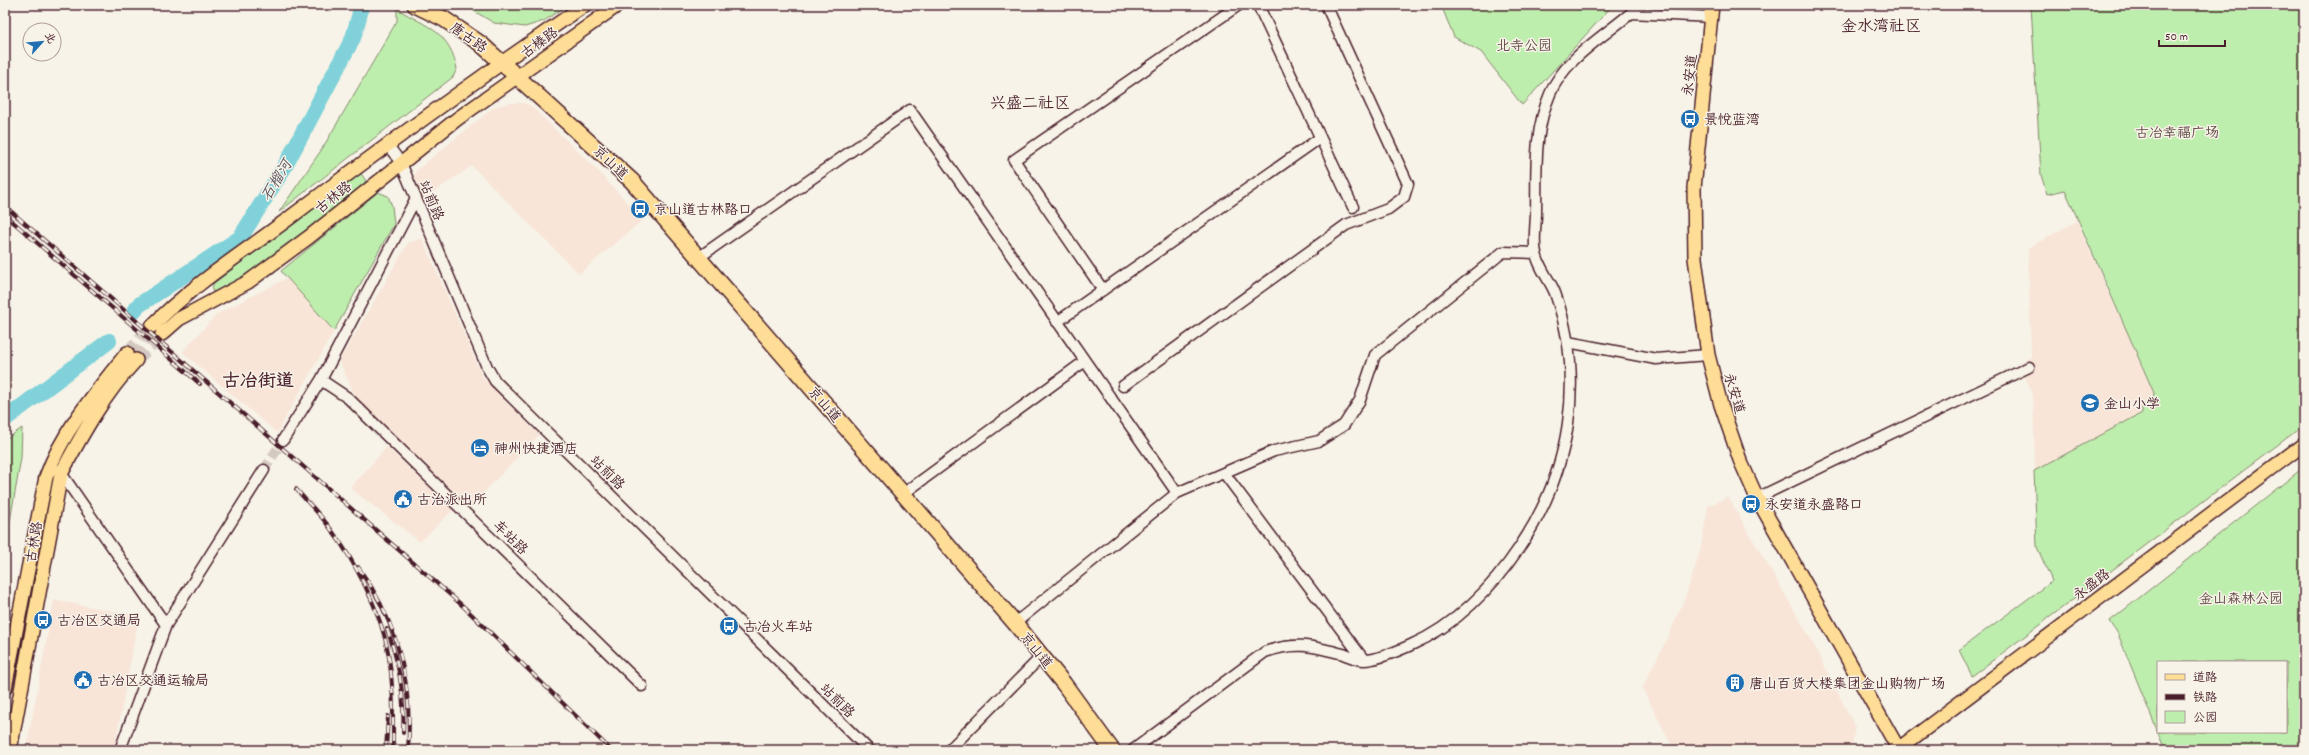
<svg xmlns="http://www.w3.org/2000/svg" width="2309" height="755" viewBox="0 0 2309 755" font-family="Dekko,'LXGW WenKai TC',sans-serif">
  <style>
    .built { fill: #f8e5d8 }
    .green { fill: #beeead; stroke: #84866c; fill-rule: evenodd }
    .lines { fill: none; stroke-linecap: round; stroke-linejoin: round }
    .river { stroke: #80d1d9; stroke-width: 16 }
    .minor-tunnel { stroke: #d4c9c2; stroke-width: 10; stroke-dasharray: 10 5; stroke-linecap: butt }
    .major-tunnel { stroke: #d4c9c2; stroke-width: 13; stroke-dasharray: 13 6; stroke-linecap: butt }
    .minor-casing { stroke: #4a1f2b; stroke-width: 13 }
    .major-casing { stroke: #4a1f2b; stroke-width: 16 }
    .highway-casing { stroke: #4a1f2b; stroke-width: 18 }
    .minor { stroke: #f7f3e8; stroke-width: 10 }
    .major { stroke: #fedd96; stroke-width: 13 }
    .highway { stroke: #fedd96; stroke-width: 15 }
    .rail-casing { stroke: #4a1f2b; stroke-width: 4 }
    .rail { stroke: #f7f3e8; stroke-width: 2.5; stroke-dasharray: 8; stroke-linecap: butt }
    .labels { text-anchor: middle; stroke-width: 3; stroke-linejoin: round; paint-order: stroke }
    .street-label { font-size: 14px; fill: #4a1f2b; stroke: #f7f3e8 }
    .park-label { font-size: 14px; fill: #614845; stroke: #f7f3e8 }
    .poi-label { font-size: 14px; fill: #4a1f2b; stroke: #f7f3e8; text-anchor: start }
    .water-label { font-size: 15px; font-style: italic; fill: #5a545f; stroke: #f7f3e8 }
    .quarter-label { font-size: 16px; fill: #4a1f2b; stroke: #f7f3e8 }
    .district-label { font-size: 18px; font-weight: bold; fill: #4a1f2b; stroke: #f7f3e8 }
  </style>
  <rect width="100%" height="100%" fill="#f7f3e8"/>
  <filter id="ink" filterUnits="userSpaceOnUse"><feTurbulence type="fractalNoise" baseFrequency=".025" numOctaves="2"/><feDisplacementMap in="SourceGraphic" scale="8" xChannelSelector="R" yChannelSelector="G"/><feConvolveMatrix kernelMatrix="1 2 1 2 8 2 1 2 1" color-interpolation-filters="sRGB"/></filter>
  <g filter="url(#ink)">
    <path class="built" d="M510,103H524L531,106L600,173L643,220L579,274L472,166L423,199L414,175L418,169L494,107Z
      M2077,221L2154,393L2153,399L2142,406V412L2037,547L2033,395L2019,363L2031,357L2028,248Z
      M422,238L483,378L539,435L469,508L355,396L339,361L408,243Z
      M287,278L334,331L277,433L182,352L217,314Z
      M387,447L453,510L420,542L350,488Z
      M1728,497L1811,639L1855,727L1851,750H1674L1642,688L1669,635L1686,595L1700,552L1708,506Z
      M54,600L139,616L114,750H55L27,745Z"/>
    <path class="green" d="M464,5H568L544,21L525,27L494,23Z
      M1441,5H1691L1690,7L1612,6L1522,105L1481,52L1454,37Z
      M2031,5H2304V425L1972,676L1959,650L2052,581L2037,547L2034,471L2142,413V406L2153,399L2154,393L2065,190L2047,194L2041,175Z
      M397,9C428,27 450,32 457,69L453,77L279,212L322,149L397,21Z
      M360,172L366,181L362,187L240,281L218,293L212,291L213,284L353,175Z
      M378,192L388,196L392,206L394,224L334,331L281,271Z
      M22,428L21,458L5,550V440Z
      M2304,467V750H2165L2118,634L2110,621ZM2158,662H2286V732H2158Z"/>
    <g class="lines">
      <path class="river" d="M134,311L139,305L240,238L285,166L353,38L360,13V5
        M5,419L109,341"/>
      <path class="minor-tunnel" d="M264,470L283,440"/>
      <path class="major-tunnel" d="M127,353L152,326
        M136,360L162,334"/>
      <defs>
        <path id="minor" d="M1258,5L1353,207
          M387,144L401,163L487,367L495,381L869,750
          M698,258L910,110L1177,493
          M1103,290L1014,160L1239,5
          M1057,322L1320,138
          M1568,342L1656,359L1708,355
          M321,380L348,398L642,686
          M1123,386L1346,225L1388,209L1404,197L1408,184L1326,5
          M283,440L321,380L416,198
          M59,470L166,625
          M1224,473L1364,660
          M903,494L1085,361
          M1757,498L2029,367
          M1015,623L1177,493L1274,451L1319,441L1344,425L1360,400L1375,355L1503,252L1536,253
          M120,750L166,625L264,470
          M949,750L1042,656
          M1133,750L1265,652C1296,641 1312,646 1343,654C1349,656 1357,660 1364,660C1376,660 1400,650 1411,645C1455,626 1493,587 1519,548C1570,473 1586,380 1555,293C1550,280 1538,267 1536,253C1533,241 1536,225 1536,213C1537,171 1533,134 1550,94C1564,59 1603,37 1631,13L1711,17"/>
        <path id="major" d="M1712,5L1694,188L1695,258L1708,355L1721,405L1740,460L1757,498L1899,750
          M152,326C192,285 243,253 288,219C385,146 484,74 585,5
          M162,334L179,319L248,282L309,237L457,119L618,5
          M5,688L46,477C63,430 96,392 127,353
          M10,750L61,474C82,434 105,393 136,360
          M1897,750L2304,444"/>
        <path id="highway" d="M415,5L444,19L481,44L632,181L1015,623L1064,684L1112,750"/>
      </defs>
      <use href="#minor" class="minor-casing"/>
      <use href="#major" class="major-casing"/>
      <use href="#highway" class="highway-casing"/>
      <use href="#minor" class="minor"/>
      <use href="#major" class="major"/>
      <use href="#highway" class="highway"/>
      <defs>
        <path id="rail" d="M5,206L464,607L611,750
          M5,215L200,384
          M296,489C307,502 320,514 330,528C355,561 381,612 388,652C394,685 393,717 393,750
          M358,567C398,622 413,682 408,750
          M387,629C399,662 405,698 403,733
          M386,750L388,716"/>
      </defs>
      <use href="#rail" class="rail-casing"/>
      <use href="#rail" class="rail"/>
    </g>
  </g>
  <defs>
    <symbol id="bus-disc" viewBox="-11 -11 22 22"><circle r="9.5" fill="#1f6fb2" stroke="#f7f3e8"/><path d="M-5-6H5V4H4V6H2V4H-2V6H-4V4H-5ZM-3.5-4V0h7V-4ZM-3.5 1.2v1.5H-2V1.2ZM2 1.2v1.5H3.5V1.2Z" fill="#fff"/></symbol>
    <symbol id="school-disc" viewBox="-11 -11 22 22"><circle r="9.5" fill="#1f6fb2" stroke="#f7f3e8"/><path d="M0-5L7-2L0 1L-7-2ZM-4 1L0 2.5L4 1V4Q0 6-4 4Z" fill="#fff"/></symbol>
    <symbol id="hotel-disc" viewBox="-11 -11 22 22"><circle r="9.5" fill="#1f6fb2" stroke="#f7f3e8"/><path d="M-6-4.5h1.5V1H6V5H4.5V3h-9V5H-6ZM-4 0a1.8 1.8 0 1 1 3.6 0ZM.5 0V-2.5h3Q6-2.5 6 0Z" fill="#fff"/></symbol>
    <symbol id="civic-disc" viewBox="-11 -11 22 22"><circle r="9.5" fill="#1f6fb2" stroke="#f7f3e8"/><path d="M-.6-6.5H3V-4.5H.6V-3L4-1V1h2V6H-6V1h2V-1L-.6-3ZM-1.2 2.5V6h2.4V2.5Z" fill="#fff"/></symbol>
    <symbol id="building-disc" viewBox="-11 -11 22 22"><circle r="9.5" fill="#1f6fb2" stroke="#f7f3e8"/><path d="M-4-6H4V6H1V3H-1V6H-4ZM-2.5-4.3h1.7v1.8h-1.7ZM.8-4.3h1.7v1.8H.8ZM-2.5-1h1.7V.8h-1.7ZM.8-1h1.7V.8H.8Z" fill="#fff"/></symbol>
  </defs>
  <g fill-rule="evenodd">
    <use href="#bus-disc" x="1679" y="108" width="22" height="22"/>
    <use href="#bus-disc" x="629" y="198" width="22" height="22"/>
    <use href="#school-disc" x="2079" y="392" width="22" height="22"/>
    <use href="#hotel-disc" x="469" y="437" width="22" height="22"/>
    <use href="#civic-disc" x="392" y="488" width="22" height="22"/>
    <use href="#bus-disc" x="1740" y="493" width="22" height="22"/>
    <use href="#bus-disc" x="32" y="609" width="22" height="22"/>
    <use href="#bus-disc" x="718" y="615" width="22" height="22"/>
    <use href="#civic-disc" x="72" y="669" width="22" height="22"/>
    <use href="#building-disc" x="1724" y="672" width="22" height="22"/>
  </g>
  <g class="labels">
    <g class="street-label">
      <text transform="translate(469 37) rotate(35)" y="5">唐古路</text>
      <text transform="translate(539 42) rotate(-36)" y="5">古榛路</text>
      <text transform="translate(1689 75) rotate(-84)" y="5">永安道</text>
      <text transform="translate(611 162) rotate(43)" y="5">京山道</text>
      <text transform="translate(333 197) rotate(-39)" y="5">古林路</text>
      <text transform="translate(432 200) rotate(67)" y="5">站前路</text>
      <text transform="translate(1735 393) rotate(73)" y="5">永安道</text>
      <text transform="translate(825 404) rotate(49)" y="5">京山道</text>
      <text transform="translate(608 472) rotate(45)" y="5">站前路</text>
      <text transform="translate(511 537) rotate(44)" y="5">车站路</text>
      <text transform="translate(33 542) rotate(-80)" y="5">古林路</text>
      <text transform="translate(2091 584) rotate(-37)" y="5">永盛路</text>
      <text transform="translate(1037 650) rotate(51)" y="5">京山道</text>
      <text transform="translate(838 700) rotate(45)" y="5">站前路</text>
    </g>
    <g class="park-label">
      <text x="1524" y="50">北寺公园</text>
      <text x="2177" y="137">古冶幸福广场</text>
      <text x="2241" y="603">金山森林公园</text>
    </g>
    <g class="poi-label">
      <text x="1704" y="124">景悦蓝湾</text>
      <text x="654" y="214">京山道古林路口</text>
      <text x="2104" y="408">金山小学</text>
      <text x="494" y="453">神州快捷酒店</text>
      <text x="417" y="504">古治派出所</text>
      <text x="1765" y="509">永安道永盛路口</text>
      <text x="57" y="625">古冶区交通局</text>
      <text x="743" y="631">古冶火车站</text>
      <text x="97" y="685">古冶区交通运输局</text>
      <text x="1749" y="688">唐山百货大楼集团金山购物广场</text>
    </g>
    <g class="water-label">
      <text transform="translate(276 180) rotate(-59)" y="5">石榴河</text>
    </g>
    <g class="quarter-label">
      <text x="1881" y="31">金水湾社区</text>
      <text x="1030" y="108">兴盛二社区</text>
    </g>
    <g class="district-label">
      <text x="258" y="386">古冶街道</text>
    </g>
  </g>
  <rect width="2309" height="755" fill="none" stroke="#f7f3e8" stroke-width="20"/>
  <rect x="10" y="10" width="2289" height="735" fill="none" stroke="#4a1f2b" stroke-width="1.5" filter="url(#ink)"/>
  <rect x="2157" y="661" width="130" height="72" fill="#f7f3e8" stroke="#b29e9c"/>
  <rect x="2165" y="674" width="20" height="6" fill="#fedd96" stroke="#b29e9c"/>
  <text x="2193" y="681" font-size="12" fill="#4a1f2b">道路</text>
  <rect x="2165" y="694" width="20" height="6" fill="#4a1f2b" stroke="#b29e9c"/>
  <text x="2193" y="701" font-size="12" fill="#4a1f2b">铁路</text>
  <rect x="2165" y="711" width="20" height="12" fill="#beeead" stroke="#b29e9c"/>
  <text x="2193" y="721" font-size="12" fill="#4a1f2b">公园</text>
  <g transform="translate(42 42) rotate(63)"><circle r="19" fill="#f7f3e8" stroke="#b29e9c"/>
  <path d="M0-3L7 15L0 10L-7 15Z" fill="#1f6fb2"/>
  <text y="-6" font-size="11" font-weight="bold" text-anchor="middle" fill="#4a1f2b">北</text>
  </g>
  <path d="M2159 40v6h66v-6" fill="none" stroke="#4a1f2b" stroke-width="2"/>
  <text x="2165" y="40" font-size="12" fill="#4a1f2b" stroke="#f7f3e8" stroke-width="3" paint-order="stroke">50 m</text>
</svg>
